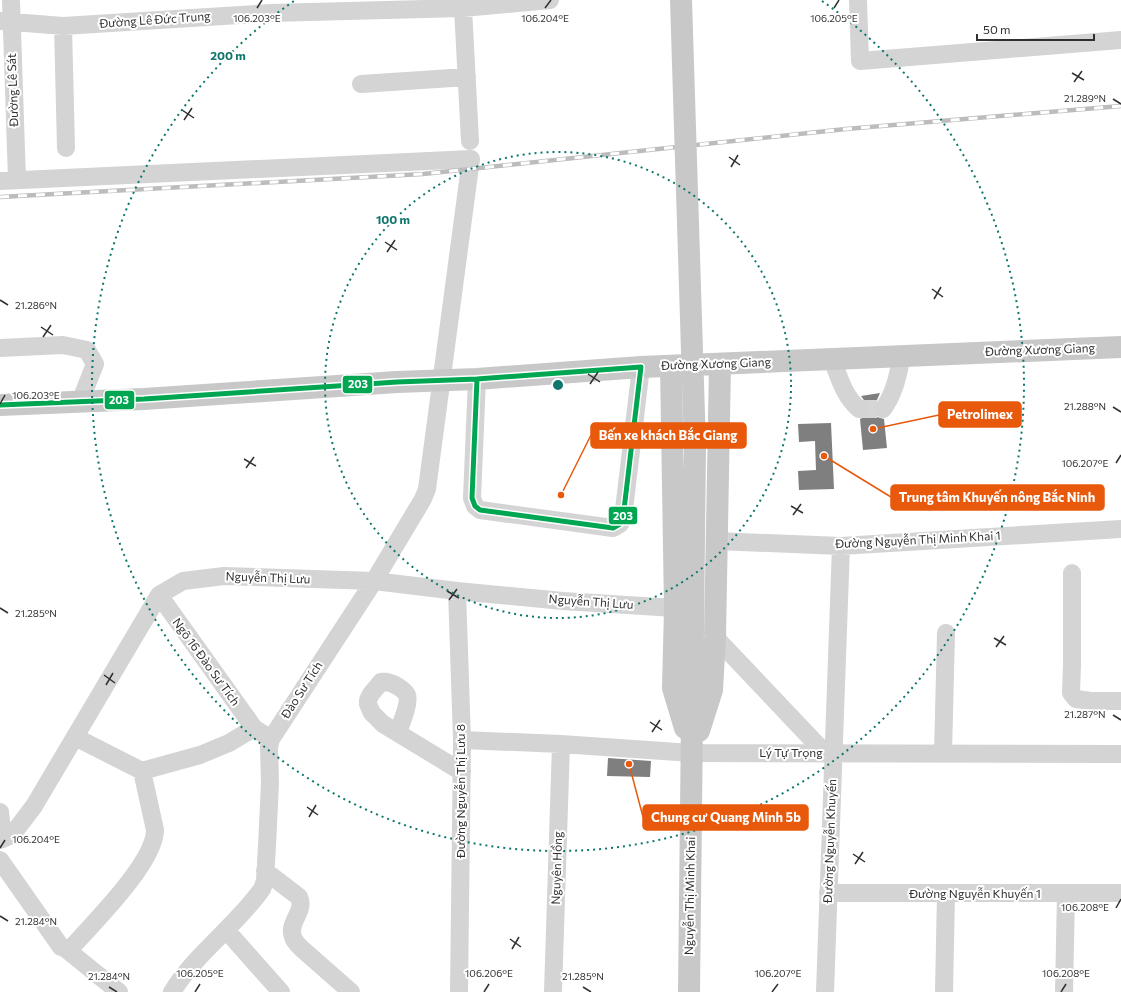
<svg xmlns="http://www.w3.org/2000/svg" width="1121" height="992" viewBox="0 0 1121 992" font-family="Commissioner,sans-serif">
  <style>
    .building { fill: #7f7f7f }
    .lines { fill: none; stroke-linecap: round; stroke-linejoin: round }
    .minor-tunnel { stroke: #d6d6d6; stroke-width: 18; stroke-dasharray: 18 9; stroke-linecap: butt }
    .minor { stroke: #d4d4d4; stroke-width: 18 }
    .major { stroke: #c8c8c8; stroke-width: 22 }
    .rail-casing { stroke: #bcbcbc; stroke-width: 4.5 }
    .rail { stroke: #fff; stroke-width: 3; stroke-dasharray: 9; stroke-linecap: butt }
    .major-bridge { stroke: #c8c8c8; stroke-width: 22 }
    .bus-1-casing { stroke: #fff; stroke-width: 8 }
    .bus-1 { stroke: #00a651; stroke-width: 5 }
    .ticks { fill: none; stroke: #303030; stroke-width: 1.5 }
    .ring { fill: none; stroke: #0f766e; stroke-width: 2; stroke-dasharray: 2 4 }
    .labels { text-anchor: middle; stroke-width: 4; stroke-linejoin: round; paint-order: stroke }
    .street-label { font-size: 12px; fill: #303030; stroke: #fff }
    .ticks-label { font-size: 10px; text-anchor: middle; fill: #303030; stroke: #fff; stroke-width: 4; stroke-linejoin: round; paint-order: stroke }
    .centre { fill: #0f766e; stroke: #fff; stroke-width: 2 }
    .ring-label { font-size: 12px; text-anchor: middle; font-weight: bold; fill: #0f766e; stroke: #fff; stroke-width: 4; stroke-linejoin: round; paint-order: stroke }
    .leader { fill: none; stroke: #e8590c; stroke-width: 1.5 }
    .callout-dot { fill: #e8590c; stroke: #fff; stroke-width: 1.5 }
    .callout { fill: #e8590c; stroke: #e8590c; stroke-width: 1.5 }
    .callout-label { font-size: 13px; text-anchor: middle; font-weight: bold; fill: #fff }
    .line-badge { stroke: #fff; stroke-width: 1.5 }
    .badge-label { font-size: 11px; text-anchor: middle; font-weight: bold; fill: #fff }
  </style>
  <rect width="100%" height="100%" fill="#fff"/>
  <path class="building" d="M880,393L873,409L874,414L877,417L884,419L887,448L863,450L860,419L867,416L869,411V407L861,396Z
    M831,423L834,489L799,490L798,471L816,470L815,441L799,442L798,424Z
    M608,758L651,761L650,777L607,776Z"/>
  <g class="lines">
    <path class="minor-tunnel" d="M859,409H883"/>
    <path class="minor" d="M11,0L17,180
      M858,0L860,61L1121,40
      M463,8L470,141
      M0,21L63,26L271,13L463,8L550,0
      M63,26L66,148
      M361,84L467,77
      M0,181L471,159L427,489L423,499L374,581L271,739L269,747L270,783L267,846L265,881L262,889C236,926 196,953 172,992
      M0,348L63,345L87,350L95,364L80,402
      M832,359C839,377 844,396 859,409
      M477,379L472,498L475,506L480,510L613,528L620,524L623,518L641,367
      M883,409C895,393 898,374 902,356
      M716,541L841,546L1121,529
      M1072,573V664L1071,693L1076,699L1091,701H1121
      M457,591L462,740L459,992
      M159,595L254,728L271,739
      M715,637L825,753
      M398,732C401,724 410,703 407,695C405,691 400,688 397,686C392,683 387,681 381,682L371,694L368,700V704L372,713L383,724L462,772
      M462,740L561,744L692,753L1121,754
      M943,754L946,633
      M142,771L200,755L229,743L254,728
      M0,812L3,839
      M0,840L12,835L34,806L159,595L183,581L224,576L374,581L457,591L563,601L675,608
      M0,860L61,947L66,949L73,946C95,921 155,862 155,830L142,771L75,737
      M265,871L299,897C306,911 287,923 293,937C294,941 298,945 301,948L351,992
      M828,893H1121
      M226,930L281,992
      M66,949L119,992
      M553,992L561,744
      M825,992L841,546
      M944,992L946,894
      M1064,992L1066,894"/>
    <path class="major" d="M671,366L675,608L673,688L685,728
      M0,405L144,399L397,382L477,379L641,367L1121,347
      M699,731L712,690L715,637L720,364
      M689,992L695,447"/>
    <defs>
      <path id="rail" d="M0,197L423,174L846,129L1121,106"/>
    </defs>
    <use href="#rail" class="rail-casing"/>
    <use href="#rail" class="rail"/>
    <path class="major-bridge" d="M681,0L695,447"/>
    <defs>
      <path id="bus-1" d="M641,367L623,518L620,524L613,528L480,510L475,506L472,498L477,379Z
        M0,405L144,399L397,382L477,379"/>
    </defs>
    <use href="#bus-1" class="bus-1-casing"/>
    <use href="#bus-1" class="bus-1"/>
  </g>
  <path class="ticks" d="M257,8L262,0M545,8L551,0M834,8L839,0M1072,73L1084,80M1074,82L1082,71M1113,99L1121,104M182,110L194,118M184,120L192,108M729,157L740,165M731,167L738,155M385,242L397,250M387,252L395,240M932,289L943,297M934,299L941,287M0,300L8,305M41,327L53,335M43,337L51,325M588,374L600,382M590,384L598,372M0,404L5,395M1113,407L1121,412M244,459L256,466M1116,463L1121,455M246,468L254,457M791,506L803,513M793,515L801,504M447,591L459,598M449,600L457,589M0,608L8,613M994,638L1006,645M996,647L1004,636M104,675L115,683M106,685L113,673M1113,715L1121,720M650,722L662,730M652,732L660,720M307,807L318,815M309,817L316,805M0,848L5,840M853,854L865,862M855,864L863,852M1116,908L1121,899M0,916L8,921M510,939L521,947M512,949L519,937M109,987L117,992M583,987L591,992M195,992L200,984M484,992L489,984M772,992L778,984M1061,992L1066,984"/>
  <g class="ring">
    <circle cx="558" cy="385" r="233"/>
    <path d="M822 1A466 466 0 1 1 294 1"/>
  </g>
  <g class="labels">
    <g class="street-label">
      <text transform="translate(155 20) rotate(-4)" y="4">Đường Lê Đức Trung</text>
      <text transform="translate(13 90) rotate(-92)" y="4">Đường Lê Sát</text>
      <text transform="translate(1040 350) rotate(-2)" y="4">Đường Xương Giang</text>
      <text transform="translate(716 364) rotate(-2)" y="4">Đường Xương Giang</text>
      <text transform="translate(918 540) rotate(-3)" y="4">Đường Nguyễn Thị Minh Khai 1</text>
      <text transform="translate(268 578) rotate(2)" y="4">Nguyễn Thị Lưu</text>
      <text transform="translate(591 602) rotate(4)" y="4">Nguyễn Thị Lưu</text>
      <text transform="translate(206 662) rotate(54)" y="4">Ngõ 16 Đào Sư Tích</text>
      <text transform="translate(302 690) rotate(-57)" y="4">Đào Sư Tích</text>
      <text x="791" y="757">Lý Tự Trọng</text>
      <text transform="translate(461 791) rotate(-90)" y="4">Đường Nguyễn Thị Lưu 8</text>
      <text transform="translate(830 841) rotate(-88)" y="4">Đường Nguyễn Khuyến</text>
      <text transform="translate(557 868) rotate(-88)" y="4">Nguyên Hồng</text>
      <text x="975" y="898">Đường Nguyễn Khuyến 1</text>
      <text transform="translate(690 896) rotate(-89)" y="4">Nguyễn Thị Minh Khai</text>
    </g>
  </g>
  <g class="ticks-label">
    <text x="257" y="22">106.203°E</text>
    <text x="545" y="22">106.204°E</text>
    <text x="834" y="22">106.205°E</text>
    <text x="1085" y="102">21.289°N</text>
    <text x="36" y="309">21.286°N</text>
    <text x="36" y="399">106.203°E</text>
    <text x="1085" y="410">21.288°N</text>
    <text x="1085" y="467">106.207°E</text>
    <text x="36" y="617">21.285°N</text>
    <text x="1085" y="718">21.287°N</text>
    <text x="36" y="843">106.204°E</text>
    <text x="1085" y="911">106.208°E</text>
    <text x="36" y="925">21.284°N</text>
    <text x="200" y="977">106.205°E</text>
    <text x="489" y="977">106.206°E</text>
    <text x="778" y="977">106.207°E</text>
    <text x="1066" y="977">106.208°E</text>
    <text x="109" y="980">21.284°N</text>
    <text x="583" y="980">21.285°N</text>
  </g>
  <circle cx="558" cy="385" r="6" class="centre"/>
  <g class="ring-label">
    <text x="228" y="60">200 m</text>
    <text x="393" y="224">100 m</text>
  </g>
  <path class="leader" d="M873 429L939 415M561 495L591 435M824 456L891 497M629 764L643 817"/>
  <g class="callout-dot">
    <circle cx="873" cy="429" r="4"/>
    <circle cx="561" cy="495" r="4"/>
    <circle cx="824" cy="456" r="4"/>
    <circle cx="629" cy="764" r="4"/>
  </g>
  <g class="callout">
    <rect x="939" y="402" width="82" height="25" rx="4"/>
    <rect x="591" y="423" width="155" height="25" rx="4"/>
    <rect x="891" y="485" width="213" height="25" rx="4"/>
    <rect x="643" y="805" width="165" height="25" rx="4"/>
  </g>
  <g class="callout-label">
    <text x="980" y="419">Petrolimex</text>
    <text x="668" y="440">Bến xe khách Bắc Giang</text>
    <text x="997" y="502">Trung tâm Khuyến nông Bắc Ninh</text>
    <text x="726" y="822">Chung cư Quang Minh 5b</text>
  </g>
  <g class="line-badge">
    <rect x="342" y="375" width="31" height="19" rx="4" fill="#00a651"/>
    <rect x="104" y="390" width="31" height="20" rx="4" fill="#00a651"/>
    <rect x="608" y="506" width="30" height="19" rx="4" fill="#00a651"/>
  </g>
  <g class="badge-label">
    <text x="358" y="388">203</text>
    <text x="119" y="404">203</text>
    <text x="623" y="520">203</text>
  </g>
  <path d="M977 34v6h117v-6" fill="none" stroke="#303030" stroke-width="2"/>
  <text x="983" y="34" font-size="12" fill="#303030" stroke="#ffffff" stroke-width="3" paint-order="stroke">50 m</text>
</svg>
